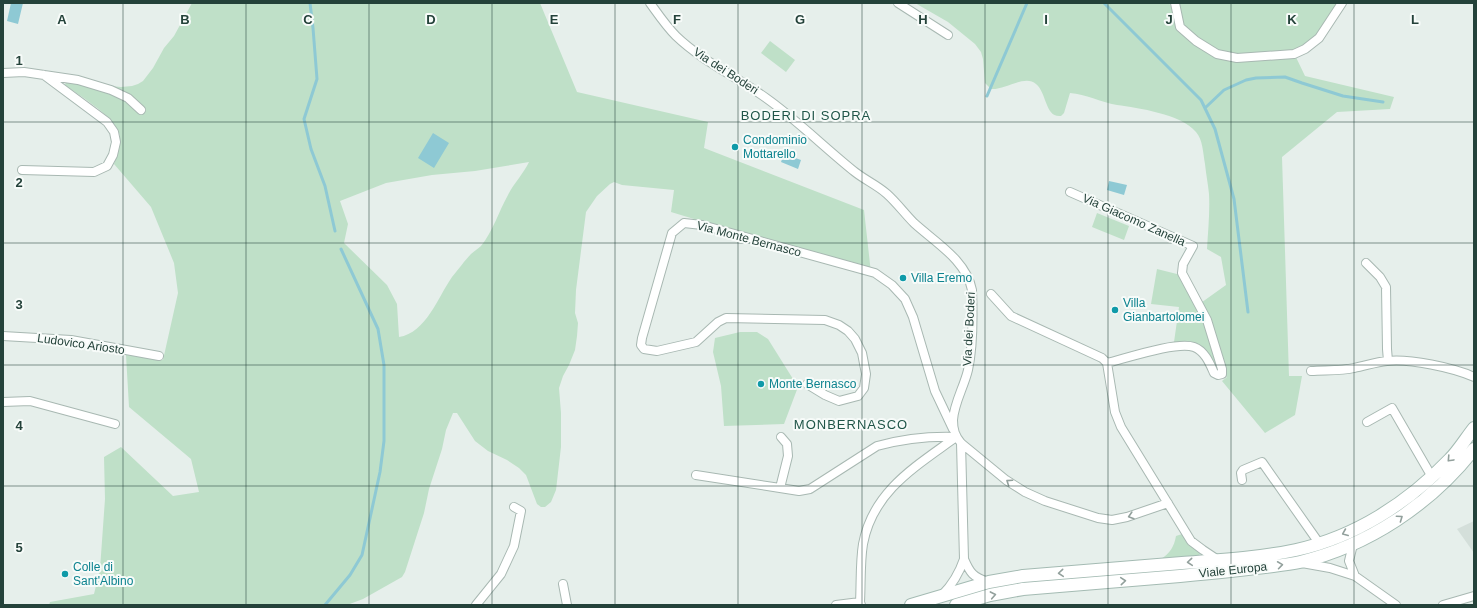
<svg xmlns="http://www.w3.org/2000/svg" width="1477" height="608" viewBox="0 0 1477 608" font-family="Helvetica,sans-serif">
  <style>
    .built { fill: #d4dfda }
    .green { fill: #bfe0c8; fill-rule: evenodd }
    .water { fill: #8ec9d4 }
    .lines { fill: none; stroke-linecap: round; stroke-linejoin: round }
    .stream { stroke: #8ec9d4; stroke-width: 3 }
    .street-casing { stroke: #a8b8b2; stroke-width: 10 }
    .secondary-casing { stroke: #a4bbb3; stroke-width: 14 }
    .street { stroke: #fff; stroke-width: 8 }
    .secondary { stroke: #fff; stroke-width: 12 }
    .oneway { stroke: #92a09c }
    .grid { fill: none; stroke: #24423a; stroke-width: 1; stroke-opacity: 0.55 }
    .culture-dot { fill: #0f9aa8; stroke: #f7fbf9; stroke-width: 1.5 }
    .labels { text-anchor: middle; stroke-width: 4; stroke-linejoin: round; paint-order: stroke }
    .street-label { font-size: 12px; fill: #24423a; stroke: #f7fbf9 }
    .culture-label { font-size: 12px; fill: #0d838f; stroke: #f7fbf9; text-anchor: start }
    .neighbourhood-label { font-size: 13px; letter-spacing: 1px; fill: #1f5548; stroke: #f7fbf9 }
    .grid-label { font-size: 13px; text-anchor: middle; font-weight: bold; fill: #24423a; stroke: #f7fbf9; stroke-width: 4; stroke-linejoin: round; paint-order: stroke }
  </style>
  <rect width="100%" height="100%" fill="#e6efeb"/>
  <path class="built" d="M1474,521V553L1457,529Z"/>
  <path class="green" d="M192,3H540L577,92L708,122L704,148L864,210L871,273L671,212L674,190L622,185L614,182L610,184L597,196L586,212L576,290L575,313L578,323L577,336L575,350L569,365L563,376L559,388L561,413V447L556,490L551,502L545,507H541L537,504L526,475L519,468L507,460L488,451L475,441L457,413H453L446,430L442,449L429,489L424,513L405,572L402,577L363,599L347,605H49L50,602L94,594L100,569L105,499L104,457L121,447L173,496L199,492L191,459L129,407L126,355L163,360L178,293L174,263L151,207L114,164C118,154 123,141 118,130C110,114 80,96 65,85L66,82L121,87L132,86L138,84L143,81L153,68L164,48L174,36ZM529,162C524,173 514,183 508,195C499,211 493,231 481,246C478,249 474,251 471,254C465,260 458,270 452,277C438,297 426,333 399,337L397,304L387,285L344,243L348,224L340,201L386,183L432,175L475,171Z
    M915,3H1169L1180,22L1177,3H1339L1317,36L1293,51L1305,76L1394,97L1390,109L1337,112L1282,157L1289,376H1302L1295,415L1265,433L1222,381L1227,377L1216,370L1196,344L1174,342L1179,307L1151,304L1157,269L1181,275L1198,305L1226,285L1221,257L1207,249C1208,231 1210,212 1209,194C1208,184 1206,174 1205,164C1203,153 1203,140 1196,132C1181,114 1138,108 1117,105C1100,102 1086,94 1070,93L1064,113L1061,116C1045,118 1047,93 1036,84C1025,74 1006,90 991,89L985,83L983,59L981,52L975,44L948,22Z
    M770,41L795,60L786,72L761,53Z
    M1097,213L1129,226L1124,240L1092,227Z
    M740,332H757L768,339L798,387L784,424L724,426L721,386L713,352L715,338Z
    M1182,534L1189,543L1200,553L1199,556L1161,559C1170,553 1174,547 1176,536Z"/>
  <path class="water" d="M11,3H23L18,24L7,21Z
    M433,133L449,143L434,168L418,158Z
    M784,154L801,160L798,169L781,162Z
    M1109,181L1127,185L1124,195L1107,190Z"/>
  <g class="lines">
    <path class="stream" d="M310,3L313,28L317,79L304,119L311,149L325,186L335,231
      M1104,3L1201,100L1215,129L1234,199L1248,312
      M987,96L1027,3
      M1205,108L1224,90L1246,80L1256,78L1285,77L1302,83L1343,96L1383,102
      M325,605L350,575L362,555L380,472L384,441V365L378,329L341,249"/>
    <defs>
      <path id="street" d="M650,3C658,14 666,26 676,36C702,61 737,77 766,98C797,120 825,148 855,172C865,180 877,185 887,194C897,203 905,214 914,223C936,243 966,260 972,290C973,315 973,347 968,370C964,387 954,403 953,420C953,430 955,436 961,443L1006,480L1025,492L1045,501L1098,518L1112,520L1127,517L1168,503
        M898,3L948,35
        M1175,3L1180,27L1196,41L1217,54L1237,58L1294,54L1305,49L1319,38L1342,3
        M3,73L24,72L78,80L111,90L128,98L141,110
        M22,170L94,172L107,166L113,155L116,142L114,132L107,122L44,75
        M1070,192L1193,246L1183,264L1182,273L1207,320L1222,369V374L1218,375L1214,373C1210,364 1205,351 1194,347C1177,341 1127,358 1107,363
        M1366,263L1380,277L1386,287L1387,349L1388,361
        M991,294L1011,316L1102,358L1107,363L1115,412L1121,427L1191,541L1203,550L1218,560
        M3,336L71,340L159,356
        M1311,371C1325,370 1341,371 1354,368C1365,366 1376,362 1387,361C1408,358 1455,368 1474,377
        M807,384L825,395L839,401L858,396L864,388L866,374L862,353L855,339L848,331L839,325L825,320L726,318L718,322L696,342L657,351L644,349L641,345L642,338L672,233L684,223L702,225L875,273L892,285L905,299L913,317L935,391L953,429
        M3,402L30,401L115,424
        M1367,422L1392,408L1432,477
        M696,475L780,488L799,491L810,489L877,446C903,439 929,436 956,437
        M1242,480L1241,473L1243,470L1262,462L1319,543
        M780,488L788,456L787,444L781,437
        M1353,544L1349,561L1355,576
        M964,559C970,573 973,577 988,582
        M1302,563L1330,568L1355,576L1396,605
        M563,584L567,605
        M942,595C953,584 959,574 964,559L961,443
        M860,602C861,584 860,562 863,544C873,491 915,467 956,437
        M476,605L501,574L514,546L521,511L514,507
        M836,605L860,602L861,605
        M1443,605L1474,596"/>
      <path id="secondary" d="M911,605L989,582L1023,576C1076,572 1129,567 1182,563C1220,560 1259,558 1296,550C1355,537 1408,503 1450,459C1459,450 1466,438 1474,428
        M956,605L990,595L1023,589C1076,585 1128,580 1180,576C1211,573 1242,570 1273,566C1282,565 1291,564 1300,562C1368,546 1431,504 1474,449"/>
    </defs>
    <use href="#street" class="street-casing"/>
    <use href="#secondary" class="secondary-casing"/>
    <use href="#street" class="street"/>
    <use href="#secondary" class="secondary"/>
  </g>
  <defs><path id="oneway-chevron" d="M-2-3.5L2.5 0L-2 3.5" fill="none" stroke-width="1.6" stroke-linecap="round" stroke-linejoin="round"/></defs>
  <g class="oneway">
    <use href="#oneway-chevron" transform="translate(1450 459) rotate(133)"/>
    <use href="#oneway-chevron" transform="translate(1009 482) rotate(-146)"/>
    <use href="#oneway-chevron" transform="translate(1131 516) rotate(163)"/>
    <use href="#oneway-chevron" transform="translate(1400 518) rotate(-35)"/>
    <use href="#oneway-chevron" transform="translate(1345 533) rotate(157)"/>
    <use href="#oneway-chevron" transform="translate(1190 562) rotate(175)"/>
    <use href="#oneway-chevron" transform="translate(1280 565) rotate(-8)"/>
    <use href="#oneway-chevron" transform="translate(1061 573) rotate(175)"/>
    <use href="#oneway-chevron" transform="translate(1123 581) rotate(-5)"/>
    <use href="#oneway-chevron" transform="translate(993 595) rotate(-11)"/>
  </g>
  <path class="grid" d="M123,3V605M246,3V605M369,3V605M492,3V605M615,3V605M738,3V605M862,3V605M985,3V605M1108,3V605M1231,3V605M1354,3V605M3,122H1474M3,243H1474M3,365H1474M3,486H1474"/>
  <g class="culture-dot">
    <circle cx="735" cy="147" r="4"/>
    <circle cx="903" cy="278" r="4"/>
    <circle cx="1115" cy="310" r="4"/>
    <circle cx="761" cy="384" r="4"/>
    <circle cx="65" cy="574" r="4"/>
  </g>
  <g class="labels">
    <g class="street-label">
      <text transform="translate(726 71) rotate(33)" y="4">Via dei Boderi</text>
      <text transform="translate(1134 220) rotate(24)" y="4">Via Giacomo Zanella</text>
      <text transform="translate(749 239) rotate(15)" y="4">Via Monte Bernasco</text>
      <text transform="translate(969 329) rotate(-87)" y="4">Via dei Boderi</text>
      <text transform="translate(81 344) rotate(8)" y="4">Ludovico Ariosto</text>
      <text transform="translate(1233 570) rotate(-6)" y="4">Viale Europa</text>
    </g>
    <g class="culture-label">
      <text x="743" y="144">Condominio<tspan x="743" dy="14">Mottarello</tspan></text>
      <text x="911" y="282">Villa Eremo</text>
      <text x="1123" y="307">Villa<tspan x="1123" dy="14">Gianbartolomei</tspan></text>
      <text x="769" y="388">Monte Bernasco</text>
      <text x="73" y="571">Colle di<tspan x="73" dy="14">Sant'Albino</tspan></text>
    </g>
    <g class="neighbourhood-label">
      <text x="806" y="120">BODERI DI SOPRA</text>
      <text x="851" y="429">MONBERNASCO</text>
    </g>
  </g>
  <g class="grid-label">
    <text x="62" y="24">A</text>
    <text x="185" y="24">B</text>
    <text x="308" y="24">C</text>
    <text x="431" y="24">D</text>
    <text x="554" y="24">E</text>
    <text x="677" y="24">F</text>
    <text x="800" y="24">G</text>
    <text x="923" y="24">H</text>
    <text x="1046" y="24">I</text>
    <text x="1169" y="24">J</text>
    <text x="1292" y="24">K</text>
    <text x="1415" y="24">L</text>
    <text x="19" y="65">1</text>
    <text x="19" y="187">2</text>
    <text x="19" y="309">3</text>
    <text x="19" y="430">4</text>
    <text x="19" y="552">5</text>
  </g>
  <rect width="1477" height="608" fill="none" stroke="#24423a" stroke-width="8"/>
</svg>
